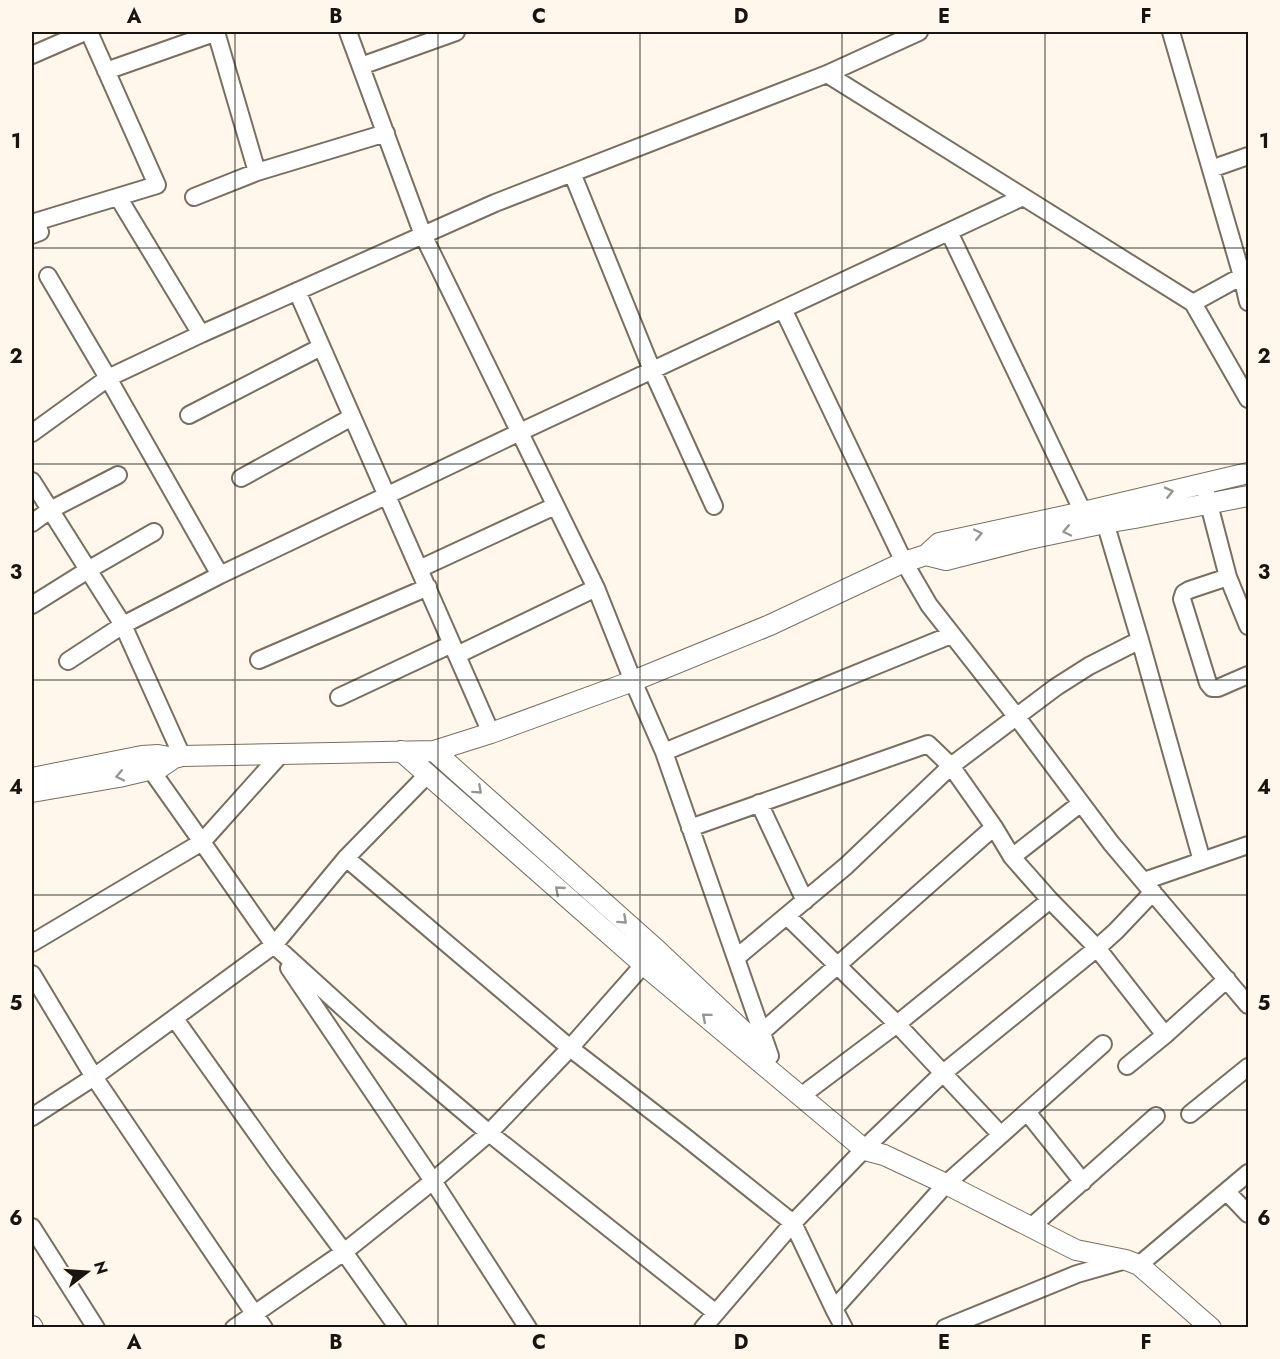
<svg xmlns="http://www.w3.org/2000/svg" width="1280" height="1359" viewBox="0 0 1280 1359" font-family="Jost,sans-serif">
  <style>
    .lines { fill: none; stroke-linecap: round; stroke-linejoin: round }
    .minor-casing { stroke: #786f62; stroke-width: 20 }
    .tertiary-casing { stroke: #786f62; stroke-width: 22 }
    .minor { stroke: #fff; stroke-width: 16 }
    .tertiary { stroke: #fff; stroke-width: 20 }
    .oneway { stroke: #979693 }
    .grid { fill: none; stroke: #181510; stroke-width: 1.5; stroke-opacity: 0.55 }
    .neatline { fill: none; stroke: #181510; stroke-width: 2 }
    .grid-label { font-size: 20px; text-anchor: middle; font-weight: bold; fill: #181510 }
  </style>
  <rect width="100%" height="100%" fill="#fff7eb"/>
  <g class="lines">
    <defs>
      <path id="minor" d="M216,32L257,172L386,133
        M348,32L423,235L596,588L633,681L664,752L770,1056
        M1171,32L1242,276L1248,275
        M32,55L85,32
        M361,66L456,32
        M106,71L217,32
        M827,74L919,32
        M1211,169L1248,156
        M572,173L652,370L714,506
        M118,197L201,334
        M194,197L257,172
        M949,232L1083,512
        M32,235L40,232L35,222L157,185L89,32
        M48,276L108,378L220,575
        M297,291L491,733
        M1248,302L1242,276L1193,303L1248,399
        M783,309L904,562L929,605L1016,716L1111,843L1248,1005
        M189,415L321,347
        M32,433L108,378L201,334L495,203L827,74L1193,303
        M241,478L352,417
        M32,481L123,625L68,661
        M1206,493L1228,577L1248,626
        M1102,512L1140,640L1202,861
        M32,523L50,510L118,475
        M419,569L555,506
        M1228,577L1189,590L1184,593L1182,599L1208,683L1212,688H1218L1248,675
        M32,605L88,570L154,532
        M457,655L596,588
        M259,660L428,587
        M339,697L452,644
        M664,752L951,635
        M281,754L202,842L274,945L346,858L428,774
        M182,756L123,625L220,575L520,432L1023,197
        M759,803L805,901
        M690,828L928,744L951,766L846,866L736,958
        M1012,857L1081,803
        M346,858L570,1048L684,1136L793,1223L834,1309
        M1144,881L1248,845
        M1050,900L1097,948L1165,1035
        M787,916L897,1024L1001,1135
        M32,943L202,842L144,760
        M289,968L433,1181L528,1328
        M32,974L94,1077L264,1328
        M175,1019L279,1165L344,1252L398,1328
        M762,1032L994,827L951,766L1056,687L1089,666L1140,640
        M1127,1066L1165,1035L1227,979
        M809,1090L897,1024L1050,900L1012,857L994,827
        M1027,1112L1083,1182
        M1190,1114L1248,1067
        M32,1117L94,1077L274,945L372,1034L489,1133L570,1048L652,955
        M1227,1192L1248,1214
        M32,1227L96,1328
        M1031,1227L1156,1116
        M1139,1265L1248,1173
        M234,1328L344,1252L433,1181L489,1133L716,1313
        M703,1328L793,1223L872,1141L942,1074L1097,948L1116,931L1153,892
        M844,1328L834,1309L946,1184L1103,1044
        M945,1328L1077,1274L1126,1260"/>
      <path id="tertiary" d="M926,555L946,560L1029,539L1105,523L1135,518L1248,496
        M401,751L644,965L865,1150L884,1155L946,1184L1076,1250L1126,1260L1139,1265L1211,1328
        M434,751L657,950L756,1043
        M32,778L142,756L158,755L174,758L182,756L434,751L491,733L633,681L770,625L904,562L926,555L939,543L1083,512L1248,473
        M32,792L119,777L161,767L174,758
        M32,1326L33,1328"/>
    </defs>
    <use href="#minor" class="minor-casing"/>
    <use href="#tertiary" class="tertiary-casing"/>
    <use href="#minor" class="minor"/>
    <use href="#tertiary" class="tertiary"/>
  </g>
  <defs><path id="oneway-chevron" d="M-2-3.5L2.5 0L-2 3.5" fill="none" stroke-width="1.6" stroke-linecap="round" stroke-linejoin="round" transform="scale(1.5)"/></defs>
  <g class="oneway">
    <use href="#oneway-chevron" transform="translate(1169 492) rotate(-13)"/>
    <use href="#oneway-chevron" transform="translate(1067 531) rotate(168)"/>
    <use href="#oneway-chevron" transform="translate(978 534) rotate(-12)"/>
    <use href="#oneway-chevron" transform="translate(120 776) rotate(168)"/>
    <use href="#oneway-chevron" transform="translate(478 790) rotate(42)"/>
    <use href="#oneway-chevron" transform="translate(559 890) rotate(-139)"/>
    <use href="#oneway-chevron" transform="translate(623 920) rotate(42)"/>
    <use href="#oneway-chevron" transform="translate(706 1017) rotate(-140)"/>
  </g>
  <path class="grid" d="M235,32V1328M438,32V1328M640,32V1328M842,32V1328M1045,32V1328M32,248H1248M32,464H1248M32,680H1248M32,895H1248M32,1110H1248"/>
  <rect width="1280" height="1359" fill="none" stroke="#fff7eb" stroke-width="66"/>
  <g transform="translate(87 1272) rotate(73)" stroke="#fff7eb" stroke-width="4.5" paint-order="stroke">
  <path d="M0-4.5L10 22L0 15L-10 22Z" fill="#181510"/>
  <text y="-9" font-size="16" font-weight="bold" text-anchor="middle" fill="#181510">N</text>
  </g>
  <rect x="33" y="33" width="1214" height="1293" class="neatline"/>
  <g class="grid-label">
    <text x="134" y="23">A</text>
    <text x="336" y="23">B</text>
    <text x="539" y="23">C</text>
    <text x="741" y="23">D</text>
    <text x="944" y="23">E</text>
    <text x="1146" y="23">F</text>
    <text x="16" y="148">1</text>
    <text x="1264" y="148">1</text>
    <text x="16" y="363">2</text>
    <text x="1264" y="363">2</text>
    <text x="16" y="579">3</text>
    <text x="1264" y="579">3</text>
    <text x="16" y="794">4</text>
    <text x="1264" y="794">4</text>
    <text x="16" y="1010">5</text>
    <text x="1264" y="1010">5</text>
    <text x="16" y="1225">6</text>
    <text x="1264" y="1225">6</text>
    <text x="134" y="1349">A</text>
    <text x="336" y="1349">B</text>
    <text x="539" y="1349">C</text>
    <text x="741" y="1349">D</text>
    <text x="944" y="1349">E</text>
    <text x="1146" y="1349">F</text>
  </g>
</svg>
